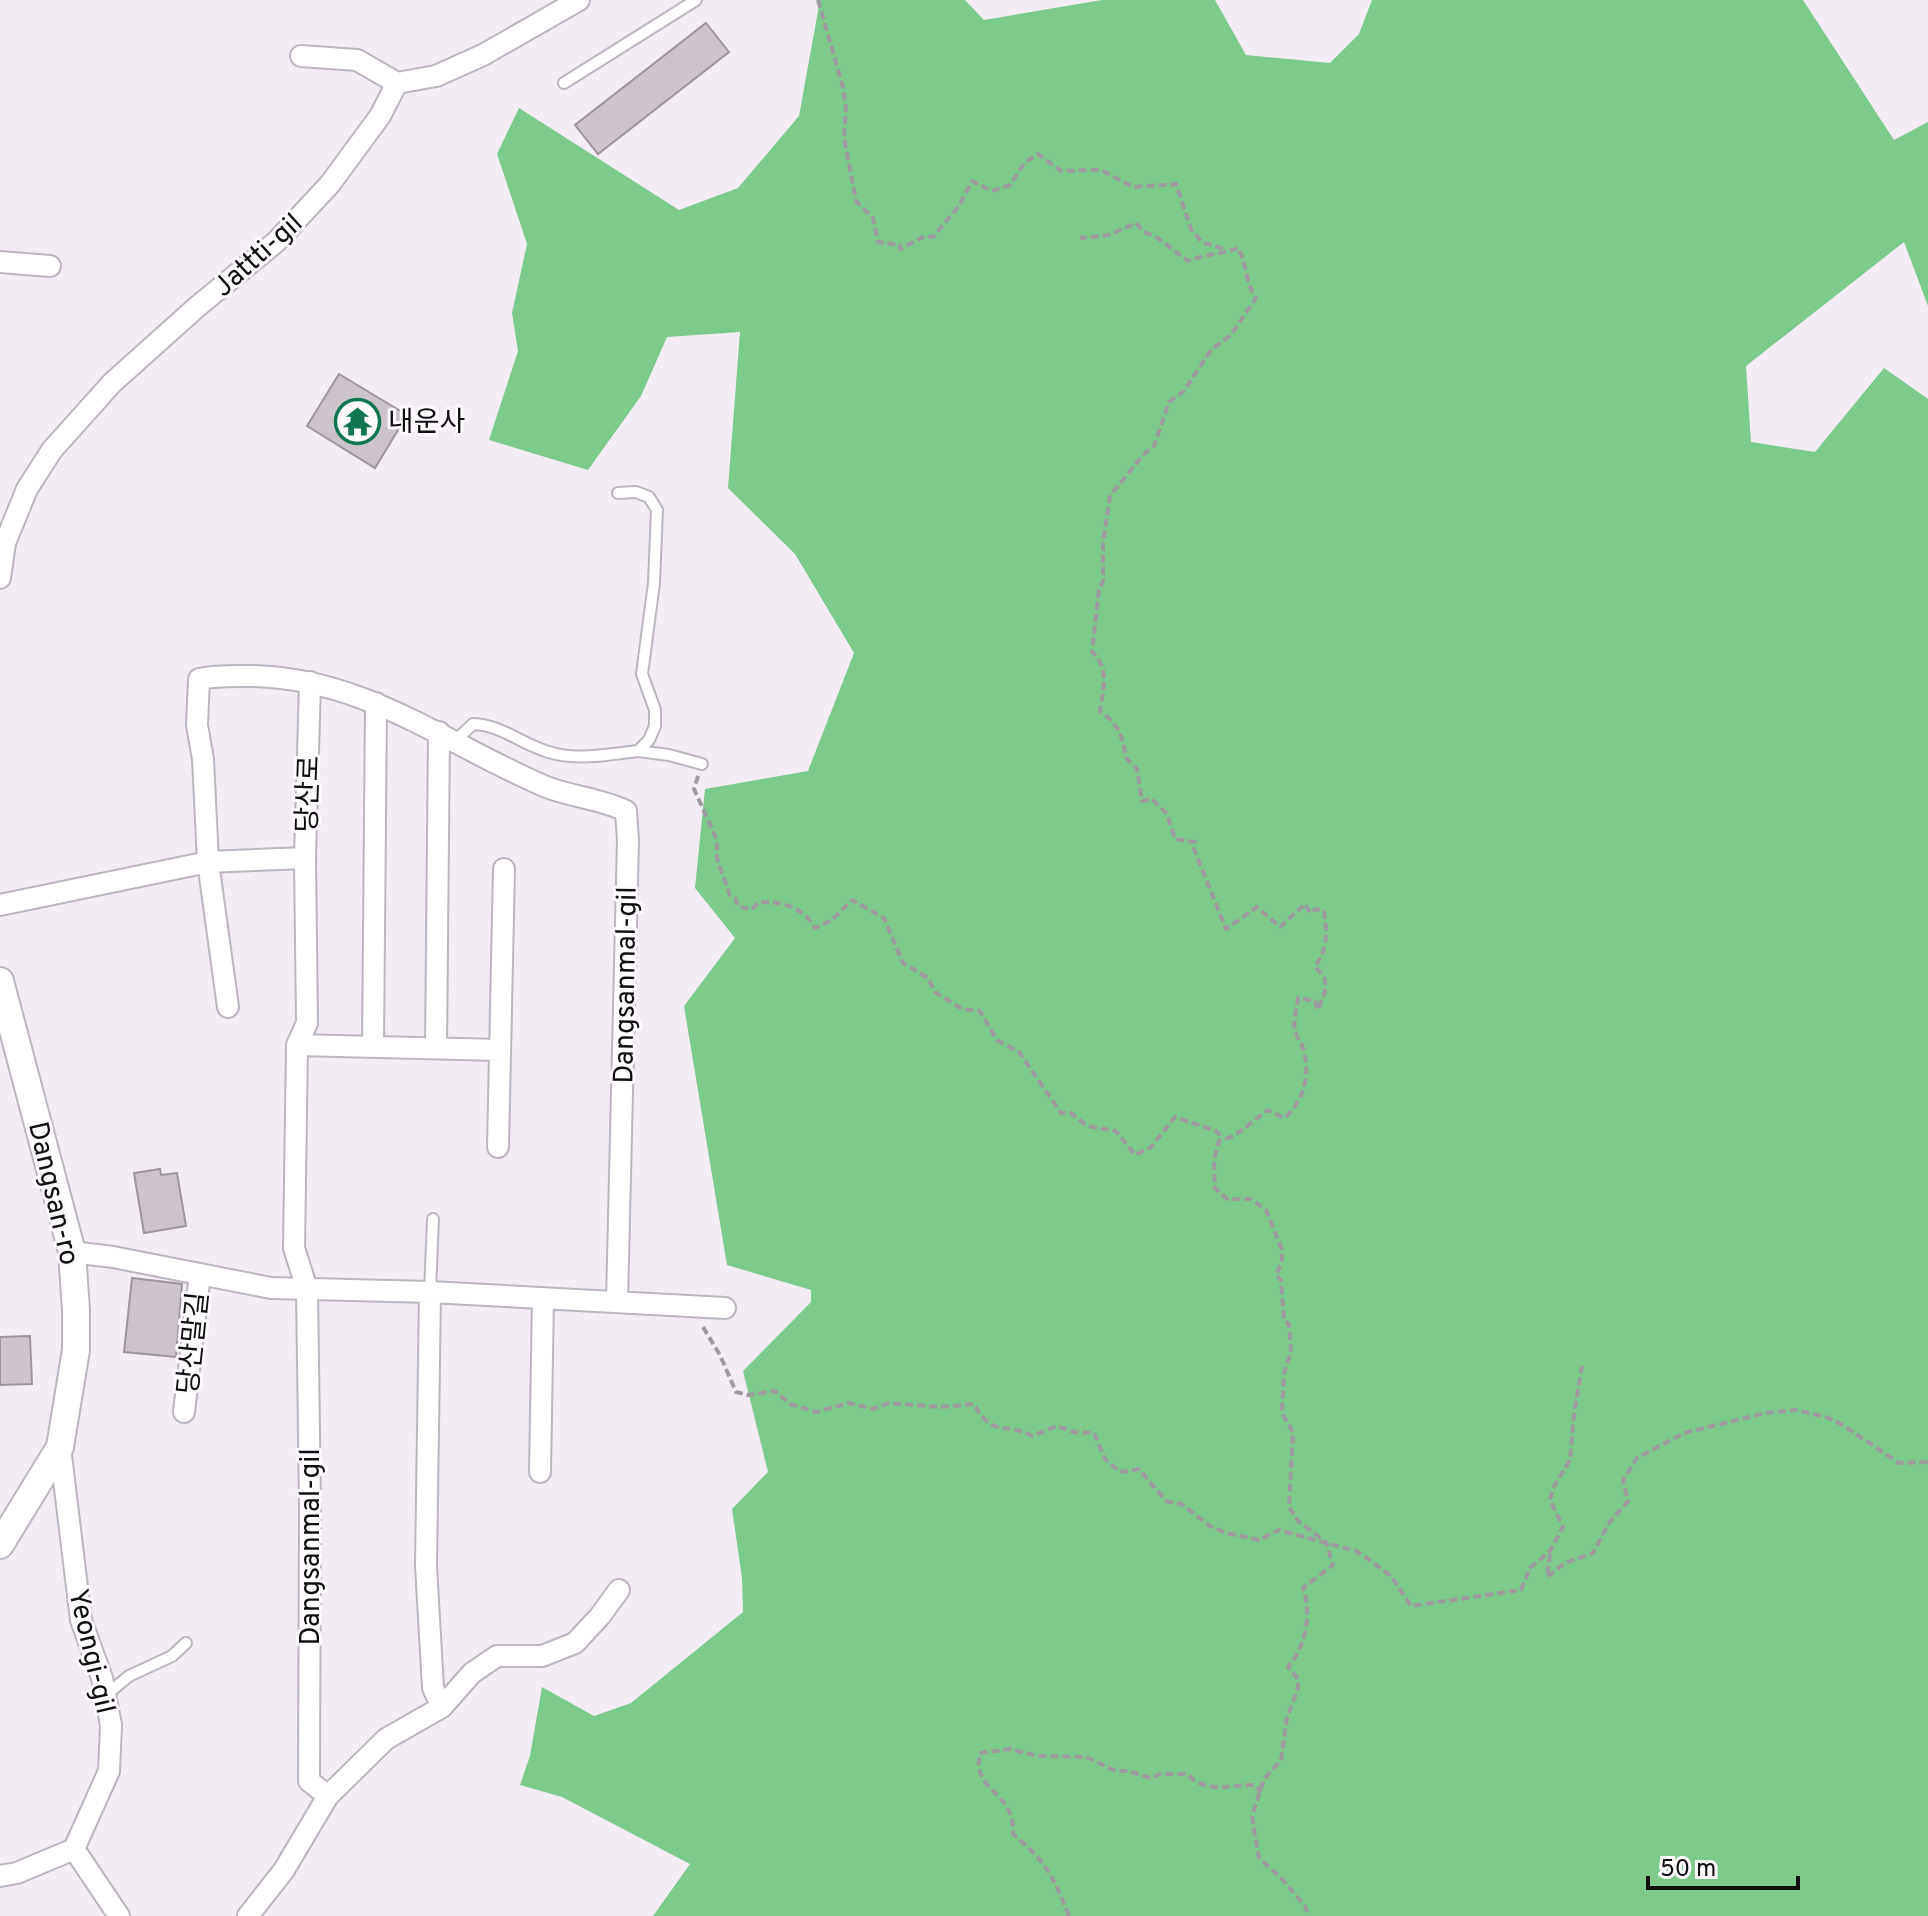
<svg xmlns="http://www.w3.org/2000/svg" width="1928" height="1916" viewBox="0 0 1928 1916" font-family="Overpass,'Noto Sans KR',sans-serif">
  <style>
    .forest { fill: #7dca8d }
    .building { fill: #cdc3cb; stroke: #9e959c; stroke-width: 2 }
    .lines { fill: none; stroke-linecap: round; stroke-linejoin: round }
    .service-casing { stroke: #bcb5bf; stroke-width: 14 }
    .minor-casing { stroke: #bcb5bf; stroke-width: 24 }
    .tertiary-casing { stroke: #bcb5bf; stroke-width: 30 }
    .path { stroke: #9f99a0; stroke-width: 4; stroke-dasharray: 8 4; stroke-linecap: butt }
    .service { stroke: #fff; stroke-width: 10 }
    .minor { stroke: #fff; stroke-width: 20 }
    .tertiary { stroke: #fff; stroke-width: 26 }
    .labels { text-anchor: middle; stroke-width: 6; stroke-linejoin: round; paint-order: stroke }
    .street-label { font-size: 28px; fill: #0f0d10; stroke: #fefbff }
    .poi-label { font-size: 28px; fill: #0f0d10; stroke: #fefbff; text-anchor: start }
  </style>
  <rect width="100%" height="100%" fill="#f3ecf5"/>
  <path class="forest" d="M820,0H965L984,20L1102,0H1215L1246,55L1330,63L1359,34L1372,0H1803L1894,140L1928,122V306L1904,242L1746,366L1751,442L1815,452L1884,368L1928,399V1916H653L690,1864L562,1797L520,1785L530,1756L542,1687L594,1716L631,1703L743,1612L742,1578L732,1509L768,1472L743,1371L811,1302V1290L727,1265L684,1006L735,938L695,888L705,789L808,771L854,653L795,554L728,488L740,332L667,337L641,396L588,470L489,440L518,351L512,313L527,244L497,154L519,108L679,210L738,188L799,116Z"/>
  <path class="building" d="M706,23L729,52L598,154L575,125Z
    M339,374L407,415L375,468L307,426Z
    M160,1169L161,1175L177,1173L186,1226L144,1233L134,1173Z
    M132,1278L182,1284L176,1357L124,1352Z
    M30,1336L32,1384L0,1385V1337Z"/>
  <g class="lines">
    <defs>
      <path id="service" d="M564,83L696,0
        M455,741L473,724C504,725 526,748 556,754C582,760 612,754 638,751L649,740L655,726V710L642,674L654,583L657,510L649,497L636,492L618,493
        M638,751L669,755L702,764
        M430,1292L433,1219
        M106,1695L129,1676L172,1656L186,1643"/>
      <path id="minor" d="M301,56L357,60L397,83
        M0,262L50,266
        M0,578L5,543L27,489L52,450L112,383L198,306L276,242L330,184L380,116L397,83L436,76L483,55L579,0
        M310,682L305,858L307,1023L297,1045L294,1248L307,1289L310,1507L309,1781L328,1796
        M0,905L208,862L305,858
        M228,1007L208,862L203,759L197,725L199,679C218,675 235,676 254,676C366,679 446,744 544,786C570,797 600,798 626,811L628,840L617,1302
        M297,1045L500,1050
        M373,1047L376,703
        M436,1048L439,732
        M498,1147L504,869
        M72,1252L113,1257L271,1288L430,1292L725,1308
        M430,1292L426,1566L433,1688L442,1707
        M184,1412L200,1274
        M540,1472L543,1298
        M74,1849L119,1916
        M0,1876L17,1873L74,1849L109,1771L111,1725L102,1678L81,1620L60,1447
        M248,1916L284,1870L328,1796L386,1739L442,1707L472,1673L497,1656H542L575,1643L600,1616L619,1590"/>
      <path id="tertiary" d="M0,981L72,1252L76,1310V1350L60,1447L0,1545"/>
    </defs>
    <use href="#service" class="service-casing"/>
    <use href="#minor" class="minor-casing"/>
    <use href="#tertiary" class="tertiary-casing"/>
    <path class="path" d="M818,0L843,87L846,109L844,138L856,201L873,218L878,242L900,245V249L925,236L933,237L959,206L972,181L992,191L1010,185L1025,162L1038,154L1061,171L1101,170L1133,187L1176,184L1191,229L1202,242L1224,249
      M1083,235L1082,238L1109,235L1136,223L1144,232L1155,236L1188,261C1205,254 1223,254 1238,248C1247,264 1245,282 1256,298L1231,335L1211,350L1184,391L1169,402L1154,446L1143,455L1110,496L1103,542V581L1099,590L1092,652C1110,668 1103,689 1100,711L1110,719L1120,732L1127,759L1137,769L1142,801L1152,799L1167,814L1175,839L1195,842L1194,849L1226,929L1257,907L1280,927L1305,904L1310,913L1316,909L1324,911C1327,933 1328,949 1315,966L1325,979V992L1318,1010L1315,1001L1298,998C1297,1008 1293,1020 1295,1030C1296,1037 1301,1042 1303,1048C1311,1073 1304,1102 1284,1118L1268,1110L1234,1136L1219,1141L1214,1160L1215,1188L1227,1199H1251L1266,1210L1282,1250V1261L1276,1275L1281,1280L1284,1320L1289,1324L1291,1352L1284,1373L1282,1413L1293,1432L1289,1507L1298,1521L1326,1542L1333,1565L1303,1588C1312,1614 1306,1646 1288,1667L1298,1679V1688L1287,1718L1281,1760L1264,1779L1252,1816L1259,1858L1282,1879L1305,1906L1309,1916
      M698,776L694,789L717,840V859L730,895L735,898L738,906L751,910L759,902C783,902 802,906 815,928L832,920L852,900L884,918L903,963L928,978L935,992L962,1009L980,1011L997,1040L1019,1052L1061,1113H1071L1087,1126L1116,1131L1135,1155L1151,1147L1175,1117L1216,1131L1223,1138
      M703,1327L720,1355L736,1392L748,1395L775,1391L790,1404L816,1412L849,1403L873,1409L889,1403L940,1407L974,1404C993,1439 1005,1421 1032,1436L1057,1426L1074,1432L1094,1433L1105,1459L1120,1472L1139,1469L1166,1501L1181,1504L1210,1526L1226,1533L1259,1540L1279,1530L1356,1551L1364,1556L1391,1576L1411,1606L1521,1590L1530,1568L1550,1551L1563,1527L1550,1500L1553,1488L1570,1460L1574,1414L1582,1366
      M1550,1554L1547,1577L1565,1563L1593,1553L1609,1523L1628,1501L1623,1480L1637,1458L1684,1433L1766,1413L1796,1410L1826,1417L1841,1424L1899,1463L1928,1462
      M1069,1916C1053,1876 1047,1863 1013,1834C1015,1799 988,1795 980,1772C978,1766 979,1759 980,1753L1010,1749L1038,1756L1086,1757L1116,1771H1128L1151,1778L1160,1774H1187C1209,1795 1227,1785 1254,1785L1261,1792"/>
    <use href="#service" class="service"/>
    <use href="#minor" class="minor"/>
    <use href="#tertiary" class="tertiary"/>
  </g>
  <defs>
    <symbol id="temple-ring" viewBox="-11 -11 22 22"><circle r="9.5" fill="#fefbff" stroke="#0f764f" stroke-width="1.5"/><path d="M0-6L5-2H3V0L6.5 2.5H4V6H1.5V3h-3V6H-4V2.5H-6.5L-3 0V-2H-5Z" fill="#0f764f"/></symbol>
  </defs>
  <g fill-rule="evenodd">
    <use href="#temple-ring" x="332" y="396" width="51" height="51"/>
  </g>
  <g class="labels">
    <g class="street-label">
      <text transform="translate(257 254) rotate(-42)" y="10">Jattti-gil</text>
      <text transform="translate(307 794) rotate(-88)" y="10">당산로</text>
      <text transform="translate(624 985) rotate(-89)" y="10">Dangsanmal-gil</text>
      <text transform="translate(55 1193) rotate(77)" y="10">Dangsan-ro</text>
      <text transform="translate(192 1343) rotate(-84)" y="10">당산말길</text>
      <text transform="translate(309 1547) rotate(-90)" y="10">Dangsanmal-gil</text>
      <text transform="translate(93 1651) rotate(77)" y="10">Yeongi-gil</text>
    </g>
    <g class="poi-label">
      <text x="388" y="431">내운사</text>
    </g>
  </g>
  <path d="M1648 1876v12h150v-12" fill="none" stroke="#0f0d10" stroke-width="4"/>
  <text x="1660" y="1876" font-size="24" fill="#0f0d10" stroke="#fefbff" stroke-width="6" paint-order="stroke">50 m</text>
</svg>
